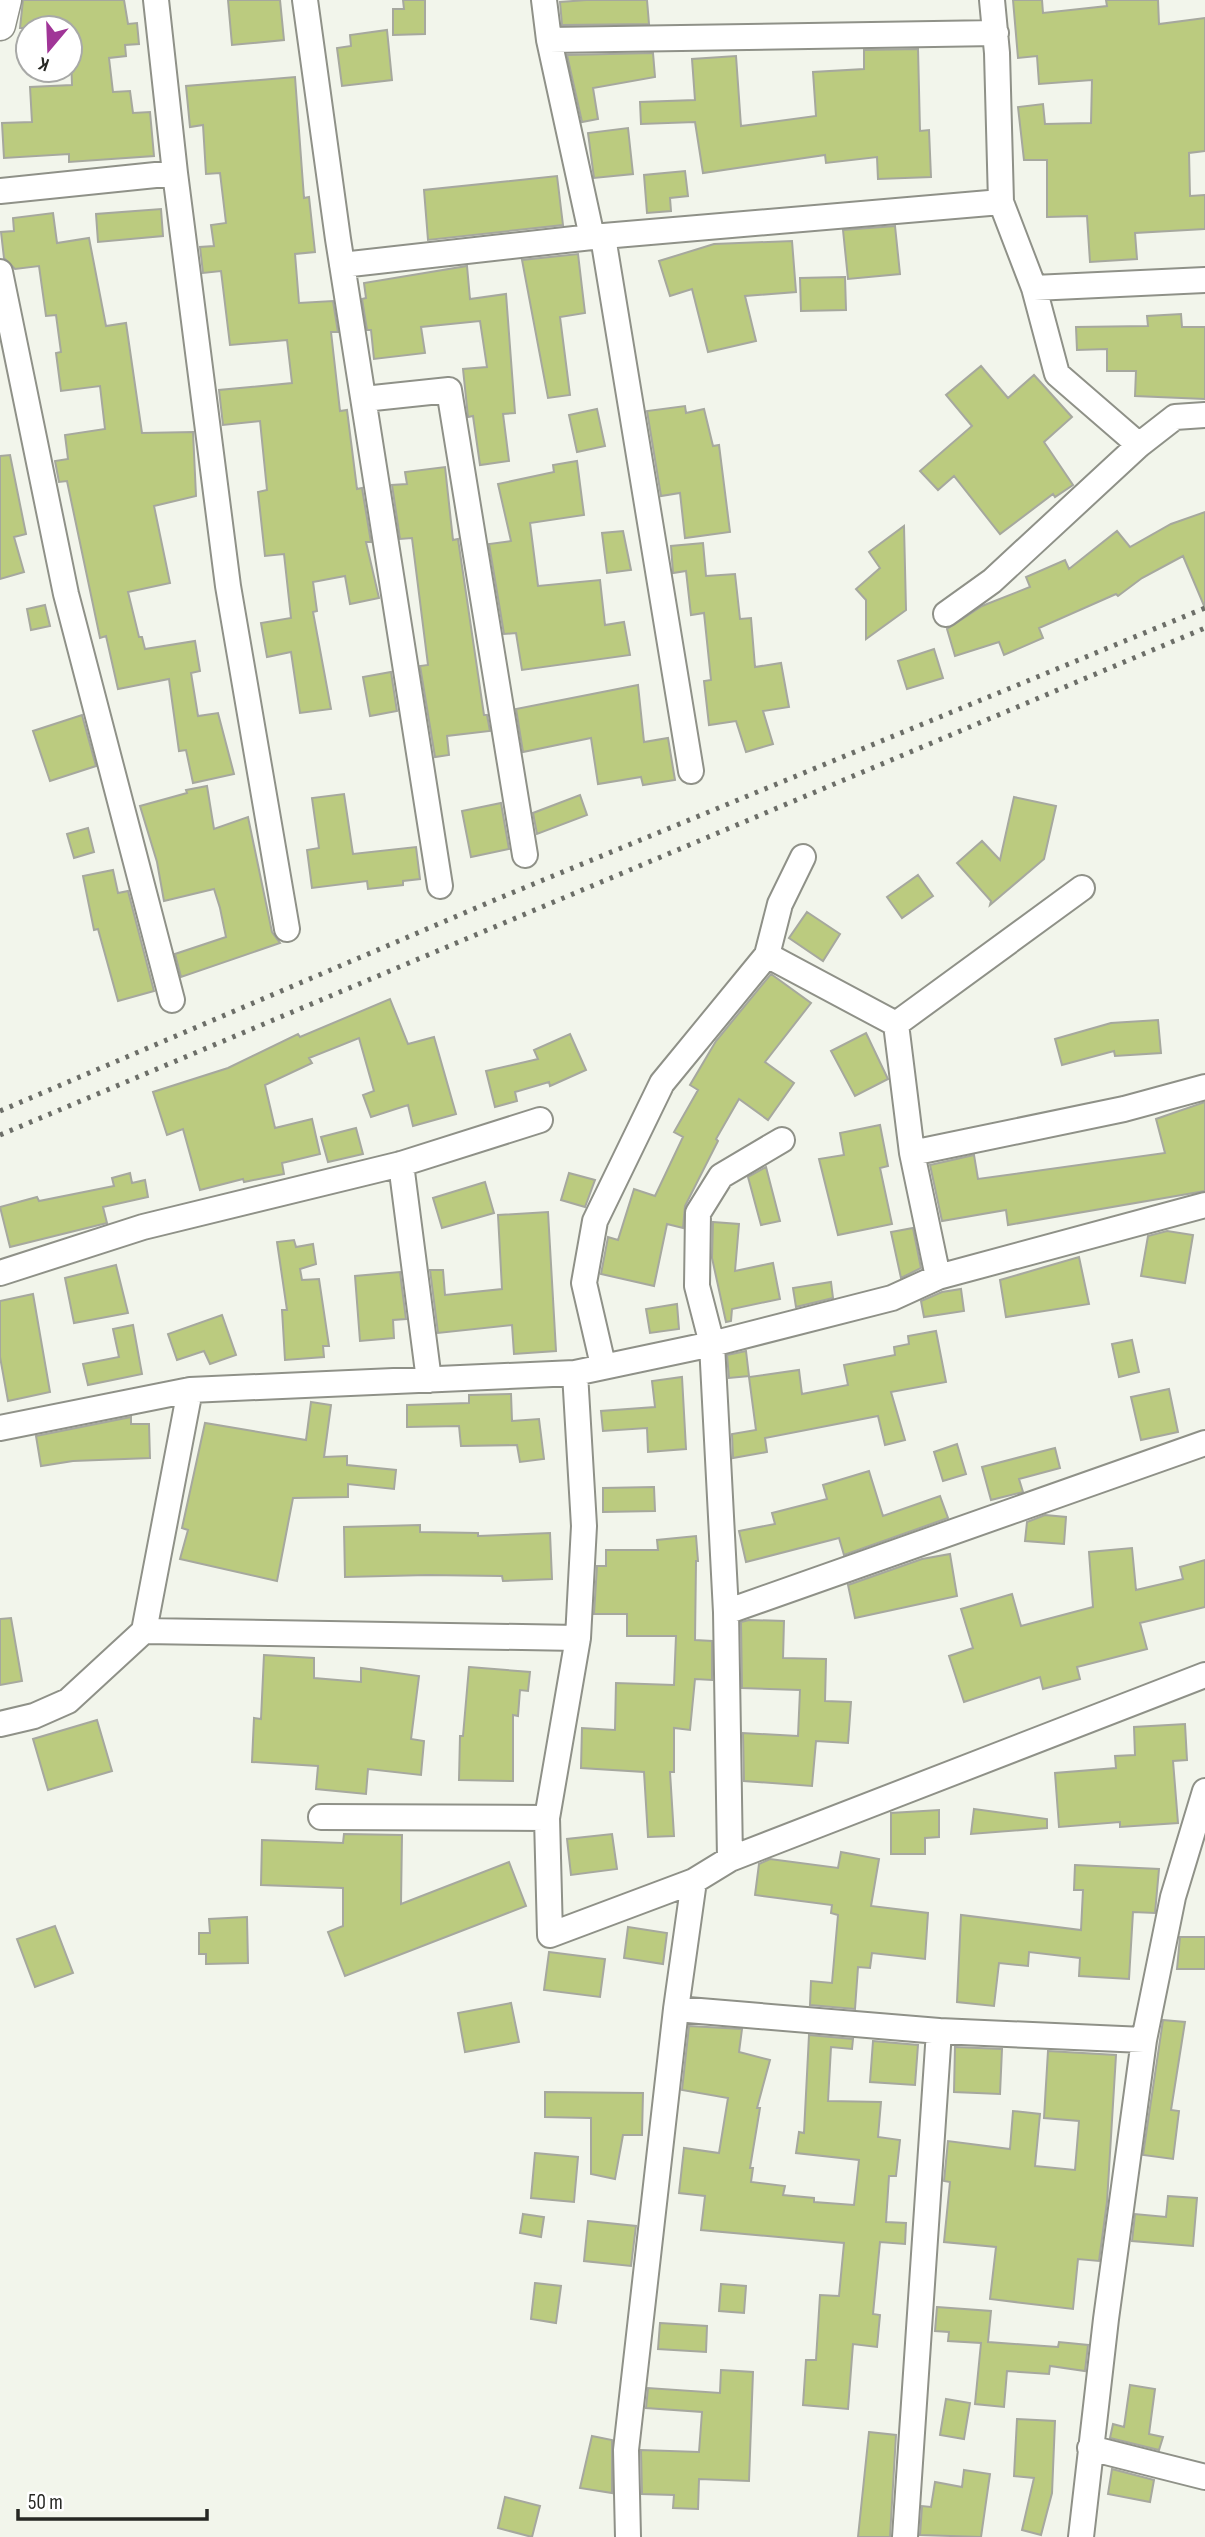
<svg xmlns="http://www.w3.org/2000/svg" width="1205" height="2537" viewBox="0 0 1205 2537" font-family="'Sofia Sans Condensed',sans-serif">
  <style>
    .building { fill: #bbcb7f; stroke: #a6a89e; stroke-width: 2 }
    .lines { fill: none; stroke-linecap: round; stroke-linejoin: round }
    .minor-casing { stroke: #8f9188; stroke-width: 28 }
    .tertiary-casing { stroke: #8f9188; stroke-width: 33 }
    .minor { stroke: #fff; stroke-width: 24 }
    .tertiary { stroke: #fff; stroke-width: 30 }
    .rail { stroke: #6c6e68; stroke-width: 5; stroke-dasharray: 3.5 7; stroke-linecap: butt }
  </style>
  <rect width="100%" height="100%" fill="#f2f5eb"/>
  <path class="building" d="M23,0H124L128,24L137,23L139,44L125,45L126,56L109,58L113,92L130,91L133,113L150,112L154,156L69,162V154L4,158L2,123L32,122L30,87L72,85L70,28H20Z
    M228,0H280L284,40L232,45Z
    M403,0H425V34L393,35V9H404Z
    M586,0H647L649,24L562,25L560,2Z
    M1013,0H1042L1043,13L1107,6L1106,0H1158L1159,24L1205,18V151L1189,153L1190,196L1205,195V229L1135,233L1137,259L1090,262L1087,216L1047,217V160H1024L1018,107L1043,104L1045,124L1091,123L1092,80L1039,84L1037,56L1018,58Z
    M387,30L392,80L342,86L337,48L351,46L350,35Z
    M918,49L920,131L929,130L931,177L878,179L877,157L826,163L825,155L703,173L695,122L641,124L640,102L695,100L692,59L736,56L741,126L816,116L813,72L864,69V50Z
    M653,53L655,77L593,88L598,119L582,122L567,55Z
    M295,77L304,198L309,197L315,252L295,254L299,303L333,301L338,332H331L340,411L347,410L357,489L362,488L371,542H366L379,598L350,604L345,576L313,582L317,611L313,612L331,709L300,713L291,652L267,657L261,623L291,618L284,554L265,556L258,492L267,490L260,421L223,425L219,390L292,383L287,340L230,345L221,271L203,273L200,247L214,246L211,225L226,223L220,173L206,174L203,125L190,127L186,86Z
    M628,128L633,174L594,178L588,133Z
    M685,171L688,196L670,198L671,211L647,213L644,175Z
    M557,176L563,225L428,240L424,190Z
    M161,209L163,236L98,242L96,214Z
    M53,213L57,243L89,238L106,326L126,323L142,433L193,432L196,496L154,506L170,583L128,592L139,637H142L145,649L195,641L200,671L191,673L198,716L218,713L234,774L193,783L186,750L179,751L169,679L118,689L106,636L100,638L67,481L59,482L55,461L68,459L65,435L105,429L100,386L61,391L56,353L61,352L56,315L46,316L39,266L15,269L4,258L1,232L14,231L13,218Z
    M895,226L900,274L848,279L843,230Z
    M792,241L796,292L745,296L756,341L708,352L692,289L670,296L659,261L714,244Z
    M578,254L585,313L560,317L570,395L548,398L522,260Z
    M467,266L470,299L506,294L515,413L503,414L509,461L480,465L473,416L468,417L463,369L487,367L480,321L421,327L425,353L374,359L371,330H367L362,299L366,298L364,283Z
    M845,277L846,310L801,311L800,278Z
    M1181,314L1182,327H1205V399L1135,396L1136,371H1107V349L1077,350L1076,327L1148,326L1147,316Z
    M981,366L1008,398L1034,375L1072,417L1044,442L1073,485L1055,497L1053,494L1000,534L954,476L938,490L920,471L972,426L946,395Z
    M685,406L686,413L704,409L713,446L719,445L730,532L685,538L680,493L661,496L647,411Z
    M597,409L605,446L577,452L569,415Z
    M10,455L26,534L14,537L24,572L0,579V456Z
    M577,461L584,515L530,523L538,586L600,580L605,625L624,622L630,655L522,670L516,633L504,634L489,544L511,541L498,484L554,472L553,465Z
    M445,467L453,540L458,539L484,715H487L490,731L447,736L449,755L435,757L420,666L428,665L412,538L400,539L392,485L407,484L405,472Z
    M1205,512V608L1183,556L1142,578L1118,596L1116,594L1039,628L1043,638L1004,655L999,642L955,656L947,629L982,606L1030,587L1026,577L1065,560L1069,569L1117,531L1130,547L1171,524Z
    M904,526L906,610L866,639V600L856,589L880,568L869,552Z
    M623,531L631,570L607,573L602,533Z
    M703,543L706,576L735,574L740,619L751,618L755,667L781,663L789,707L763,711L773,744L746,752L736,721L709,725L704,681L711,680L704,613L691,615L686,571L673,573L671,546Z
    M45,605L50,626L31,630L27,609Z
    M934,649L943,678L907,689L898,661Z
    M391,672L397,711L370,716L363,677Z
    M638,685L644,742L668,738L675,780L643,785L641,777L598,784L591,738L523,752L516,709Z
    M82,715L96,766L50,781L33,731Z
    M207,786L214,829L248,817L272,932L280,943L181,977L175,954L226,937L220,908L214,889L164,901L157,862L140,806L187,793L186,790Z
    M344,794L353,854L416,847L420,879L403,881V885L368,889L367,881L312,888L307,850L319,848L312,798Z
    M580,795L587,815L537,834L533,813Z
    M1014,797L1056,806L1044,859L990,905L991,901L957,863L982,841L1000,860Z
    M501,803L509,849L471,857L462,811Z
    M88,828L94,852L74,858L67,834Z
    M113,870L118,893L128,891L154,991L118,1001L98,929L94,930L83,876Z
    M918,875L933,896L902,918L887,897Z
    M807,912L840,934L823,961L789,938Z
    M771,974L811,1003L765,1062L794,1083L768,1120L739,1099L716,1139L718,1141L685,1206L683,1228L667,1224L654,1286L601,1274L608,1237L618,1240L634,1189L655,1196L683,1137L674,1132L698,1090L690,1085L716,1041Z
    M390,999L408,1044L434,1037L456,1114L413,1126L408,1105L371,1117L363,1095L374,1091L359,1038L309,1058L312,1063L265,1085L275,1128L312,1119L320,1154L282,1163L284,1174L244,1182L243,1179L200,1190L183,1129L167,1135L153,1092L228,1068L298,1034L300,1037Z
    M1158,1020L1161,1053L1115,1056L1114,1051L1062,1065L1055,1039L1111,1023Z
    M866,1033L888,1079L855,1096L831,1051Z
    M570,1034L586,1070L550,1086L549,1082L515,1092L517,1101L495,1107L486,1071L538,1059L534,1050Z
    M1205,1102V1191L1008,1225L1006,1210L942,1221L930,1165L974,1155L978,1179L1165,1153L1156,1119Z
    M880,1125L888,1166L880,1168L892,1224L838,1235L819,1159L844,1155L840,1133Z
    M356,1128L363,1154L328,1162L321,1137Z
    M766,1167L780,1221L761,1225L748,1177Z
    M130,1173L132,1183L145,1180L148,1197L103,1207L107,1223L10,1247L0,1207L37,1197L39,1201L114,1186L112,1178Z
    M569,1173L595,1180L585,1207L561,1200Z
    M485,1182L494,1213L442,1228L433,1198Z
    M548,1212L556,1351L514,1354L512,1325L438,1333L430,1270H443L445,1295L502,1289L498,1215Z
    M713,1222L739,1224L735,1271L773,1263L780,1299L732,1309L731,1321L726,1322L712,1258Z
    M913,1228L921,1268L901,1278L891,1232Z
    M1167,1231L1193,1235L1185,1283L1141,1276L1148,1236Z
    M294,1240L296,1247L313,1244L316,1264L300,1269L302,1280L319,1279L329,1346H323L324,1357L285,1360L282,1310H287L277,1242Z
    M1079,1257L1089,1304L1006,1317L1000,1280Z
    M116,1265L128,1313L74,1323L65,1278Z
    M400,1272L406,1319L393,1320L394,1338L360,1341L355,1276Z
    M831,1282L833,1298L796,1307L793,1288Z
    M961,1289L964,1311L924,1317L921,1301L942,1292Z
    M33,1294L50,1392L8,1401L0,1357V1301Z
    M677,1304L679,1329L650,1333L646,1309Z
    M222,1315L236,1355L210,1364L204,1351L177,1360L168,1334Z
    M133,1325L142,1374L88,1385L83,1364L119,1357L113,1329Z
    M936,1331L946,1382L891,1392L905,1440L885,1445L878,1416L765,1438L767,1452L733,1458L732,1434L756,1430L749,1377L799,1370L802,1394L848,1385L844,1365L895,1355L894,1347L909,1344L908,1336Z
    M1132,1340L1139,1372L1119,1377L1112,1344Z
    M746,1351L749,1376L729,1378L727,1355Z
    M682,1377L686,1449L648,1452L647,1428L603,1431L601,1411L655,1407L652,1381Z
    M1169,1389L1178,1432L1141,1440L1131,1397Z
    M511,1394L512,1421L539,1419L544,1459L520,1462L517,1445L461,1446L459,1426L407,1427V1405L469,1403V1395Z
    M311,1402L331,1405L324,1457L347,1456V1465L396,1470L394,1489L348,1484V1497L293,1498L277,1581L180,1559L188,1530L182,1528L205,1423L306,1440Z
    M131,1417V1424H149L150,1458L73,1461L41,1466L36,1436Z
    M957,1444L966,1474L943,1481L934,1452Z
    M1055,1448L1060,1468L1019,1479L1023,1492L991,1500L982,1467Z
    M869,1471L883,1516L940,1496L948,1518L844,1555L839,1538L746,1562L739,1531L775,1524L772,1513L827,1499L823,1485Z
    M654,1487L655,1511L603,1512V1488Z
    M1045,1515L1066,1517L1064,1544L1025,1541L1027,1522Z
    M420,1525V1532L478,1533V1536L550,1533L552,1579L503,1581L502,1576L428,1575L345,1577L344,1527Z
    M696,1536L698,1561H696L695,1640L712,1641V1680L695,1679L690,1730L674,1728V1772H670L674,1836L648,1837L644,1772L581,1768L582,1728L615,1730L616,1683L674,1685L676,1636H627V1614H594L597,1566H606V1550H658L657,1540Z
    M1132,1548L1136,1590L1183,1579L1180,1567L1205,1560V1607L1140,1623L1147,1649L1077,1667L1080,1679L1043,1689L1040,1677L964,1702L949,1656L973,1648L961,1609L1012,1594L1021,1626L1093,1607L1089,1552Z
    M950,1554L957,1596L855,1618L848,1585L922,1559Z
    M11,1618L22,1681L0,1685V1619Z
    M749,1620L784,1621L783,1658L826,1659L825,1701L851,1702L848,1743L816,1741L812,1786L744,1781L743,1733L798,1736L800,1690L742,1688L741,1622Z
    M264,1655L314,1658V1678L361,1682V1668L419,1676L411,1739L424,1741L421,1775L368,1769L366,1794L316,1789L318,1766L252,1762L254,1718L261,1719Z
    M469,1667L530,1672L528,1691L520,1690L518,1716L513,1715V1781L459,1780L460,1736H463Z
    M97,1720L112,1771L48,1790L33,1739Z
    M1185,1724L1187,1760L1173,1761L1178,1823L1120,1827V1822L1059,1827L1055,1773L1116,1768L1115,1756L1135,1755L1134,1727Z
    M974,1809L1047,1819V1828L971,1834Z
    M939,1810V1837L925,1838V1854H891V1813Z
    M344,1834L402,1835L401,1904L509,1862L526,1906L345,1976L328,1932L343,1926V1888L261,1885L262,1840L343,1843Z
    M612,1834L617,1869L571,1875L567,1839Z
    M841,1852L879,1859L871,1906L928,1913L925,1959L872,1953L870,1968L858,1967L855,2009L810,2005L811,1981L832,1983L838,1915L831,1913L832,1905L755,1895L759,1864L770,1859L838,1868Z
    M1075,1865L1159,1869L1155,1913L1133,1912L1129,1979L1079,1976L1080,1958L1029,1952L1028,1966L999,1963L994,2006L957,2002L961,1915L1081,1930L1083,1890H1074Z
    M247,1917L248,1963L206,1964V1954H199V1933H210L209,1919Z
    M55,1926L73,1973L35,1987L17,1939Z
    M628,1927L667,1933L663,1964L624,1958Z
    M1180,1937H1205V1969H1177Z
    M549,1952L605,1959L600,1997L544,1990Z
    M511,2003L519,2042L465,2052L458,2013Z
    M1163,2020L1185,2022L1171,2110L1179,2111L1173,2159L1143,2155Z
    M689,2026L742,2029L739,2052L770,2060L757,2108H760L750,2168H753L751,2182L785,2186L783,2195L814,2198V2202L854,2205L859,2160L796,2153L799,2132L804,2133L809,2035L853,2039L852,2049L831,2047L828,2101L881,2102L878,2137L900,2140L896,2176H889L886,2222L906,2223L905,2244L880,2242L873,2314L880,2315L877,2347L853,2344L848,2409L803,2405L806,2360H816L820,2295L839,2296L844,2243L701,2230L705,2196L679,2193L684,2148L719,2153L728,2098L682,2090Z
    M873,2041L918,2045L915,2085L870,2082Z
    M955,2047L1002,2049L1000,2094L954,2092Z
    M1048,2051L1116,2055L1107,2202L1099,2261L1078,2259L1073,2309L990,2299L996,2247L944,2242L950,2182L944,2181L948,2141L1010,2149L1013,2111L1040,2114L1035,2166L1075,2170L1079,2121L1044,2118Z
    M545,2092L643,2093L642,2135H623L615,2179L591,2174V2118L545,2117Z
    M535,2153L578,2157L574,2202L531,2198Z
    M1168,2196L1197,2198L1193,2246L1132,2241L1135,2214L1166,2217Z
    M523,2214L544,2217L541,2237L520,2233Z
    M588,2221L636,2226L631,2266L584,2261Z
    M535,2283L561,2286L556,2323L531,2319Z
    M721,2284L746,2286L744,2313L719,2311Z
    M937,2307L991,2311L988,2342L1058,2347L1059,2342L1088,2345L1085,2371L1050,2366L1049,2374L1007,2371L1004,2407L975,2404L981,2343L948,2341L949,2332L935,2331Z
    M660,2323L707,2326L706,2352L658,2349Z
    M721,2370L753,2372L749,2481L699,2479L698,2509L673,2508L674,2495L642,2494L641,2450L699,2452L702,2412L646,2408L648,2388L720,2393Z
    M1130,2385L1155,2389L1149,2434L1163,2437L1159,2450L1110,2438L1113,2424L1124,2427Z
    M946,2399L970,2403L964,2439L940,2435Z
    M1017,2419L1055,2421L1052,2493L1041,2535L1022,2530L1034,2478L1014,2476Z
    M869,2432L896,2435L890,2537H858Z
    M592,2436L612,2440V2493L580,2488Z
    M1112,2469L1154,2480L1150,2502L1108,2494Z
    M964,2470L990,2474L981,2537L920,2535L922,2506L931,2507L935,2482L962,2487Z
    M505,2497L540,2506L532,2537L498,2528Z"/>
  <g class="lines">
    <defs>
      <path id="minor" d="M156,0L175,173L228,586L287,929
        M305,0L338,239L440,886
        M544,0L549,40L592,237L1001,202
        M992,0L997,53L1001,202L1034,288L1057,374L1139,445
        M549,40L996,33
        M0,191L175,173
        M603,237L691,771
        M342,265L592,237
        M0,272L66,594L172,1000
        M1034,288L1205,280
        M364,399L449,390L525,855
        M946,614L992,581L1139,445L1175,417L1205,415
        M803,857L780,904L767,955L896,1024L912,1153L938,1277
        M896,1024L1082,888
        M912,1153L1124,1109L1205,1087
        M401,1164L429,1380
        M0,1273L143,1227L401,1164L540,1120
        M603,1365L584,1283L595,1221L662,1083L767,955
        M575,1373L584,1526L578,1638L547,1818L550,1935L694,1881L730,1859L1205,1675
        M0,1428L190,1390L575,1373L712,1344L892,1298L938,1277L1205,1205
        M726,1612L712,1344L697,1286L698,1213L721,1176L782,1140
        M144,1631L190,1390
        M0,1724L34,1716L68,1701L144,1631L578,1638
        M321,1817L547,1818
        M730,1859L726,1612L1205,1443
        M676,2009L939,2031L905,2537
        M939,2031L1144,2040
        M1090,2448L1205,2477
        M628,2537L626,2450L676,2009L694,1881
        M1081,2537L1106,2319L1144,2040L1173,1897L1205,1791"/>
      <path id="tertiary" d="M0,25L6,0"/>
    </defs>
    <use href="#minor" class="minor-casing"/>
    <use href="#tertiary" class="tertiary-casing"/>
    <use href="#minor" class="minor"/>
    <use href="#tertiary" class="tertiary"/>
    <path class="rail" d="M0,1111L497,899L1205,608
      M0,1135L1205,628"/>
  </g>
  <g transform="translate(49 49) rotate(199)"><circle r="33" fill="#ffffff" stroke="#a8a9a7" stroke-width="2"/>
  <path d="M0-5L12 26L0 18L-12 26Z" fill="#a03597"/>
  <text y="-10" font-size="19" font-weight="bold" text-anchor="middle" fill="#262723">K</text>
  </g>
  <path d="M18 2509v10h189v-10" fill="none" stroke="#262723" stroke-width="3.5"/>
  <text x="28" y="2509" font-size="21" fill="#262723" stroke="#ffffff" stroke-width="5" paint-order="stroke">50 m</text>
</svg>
